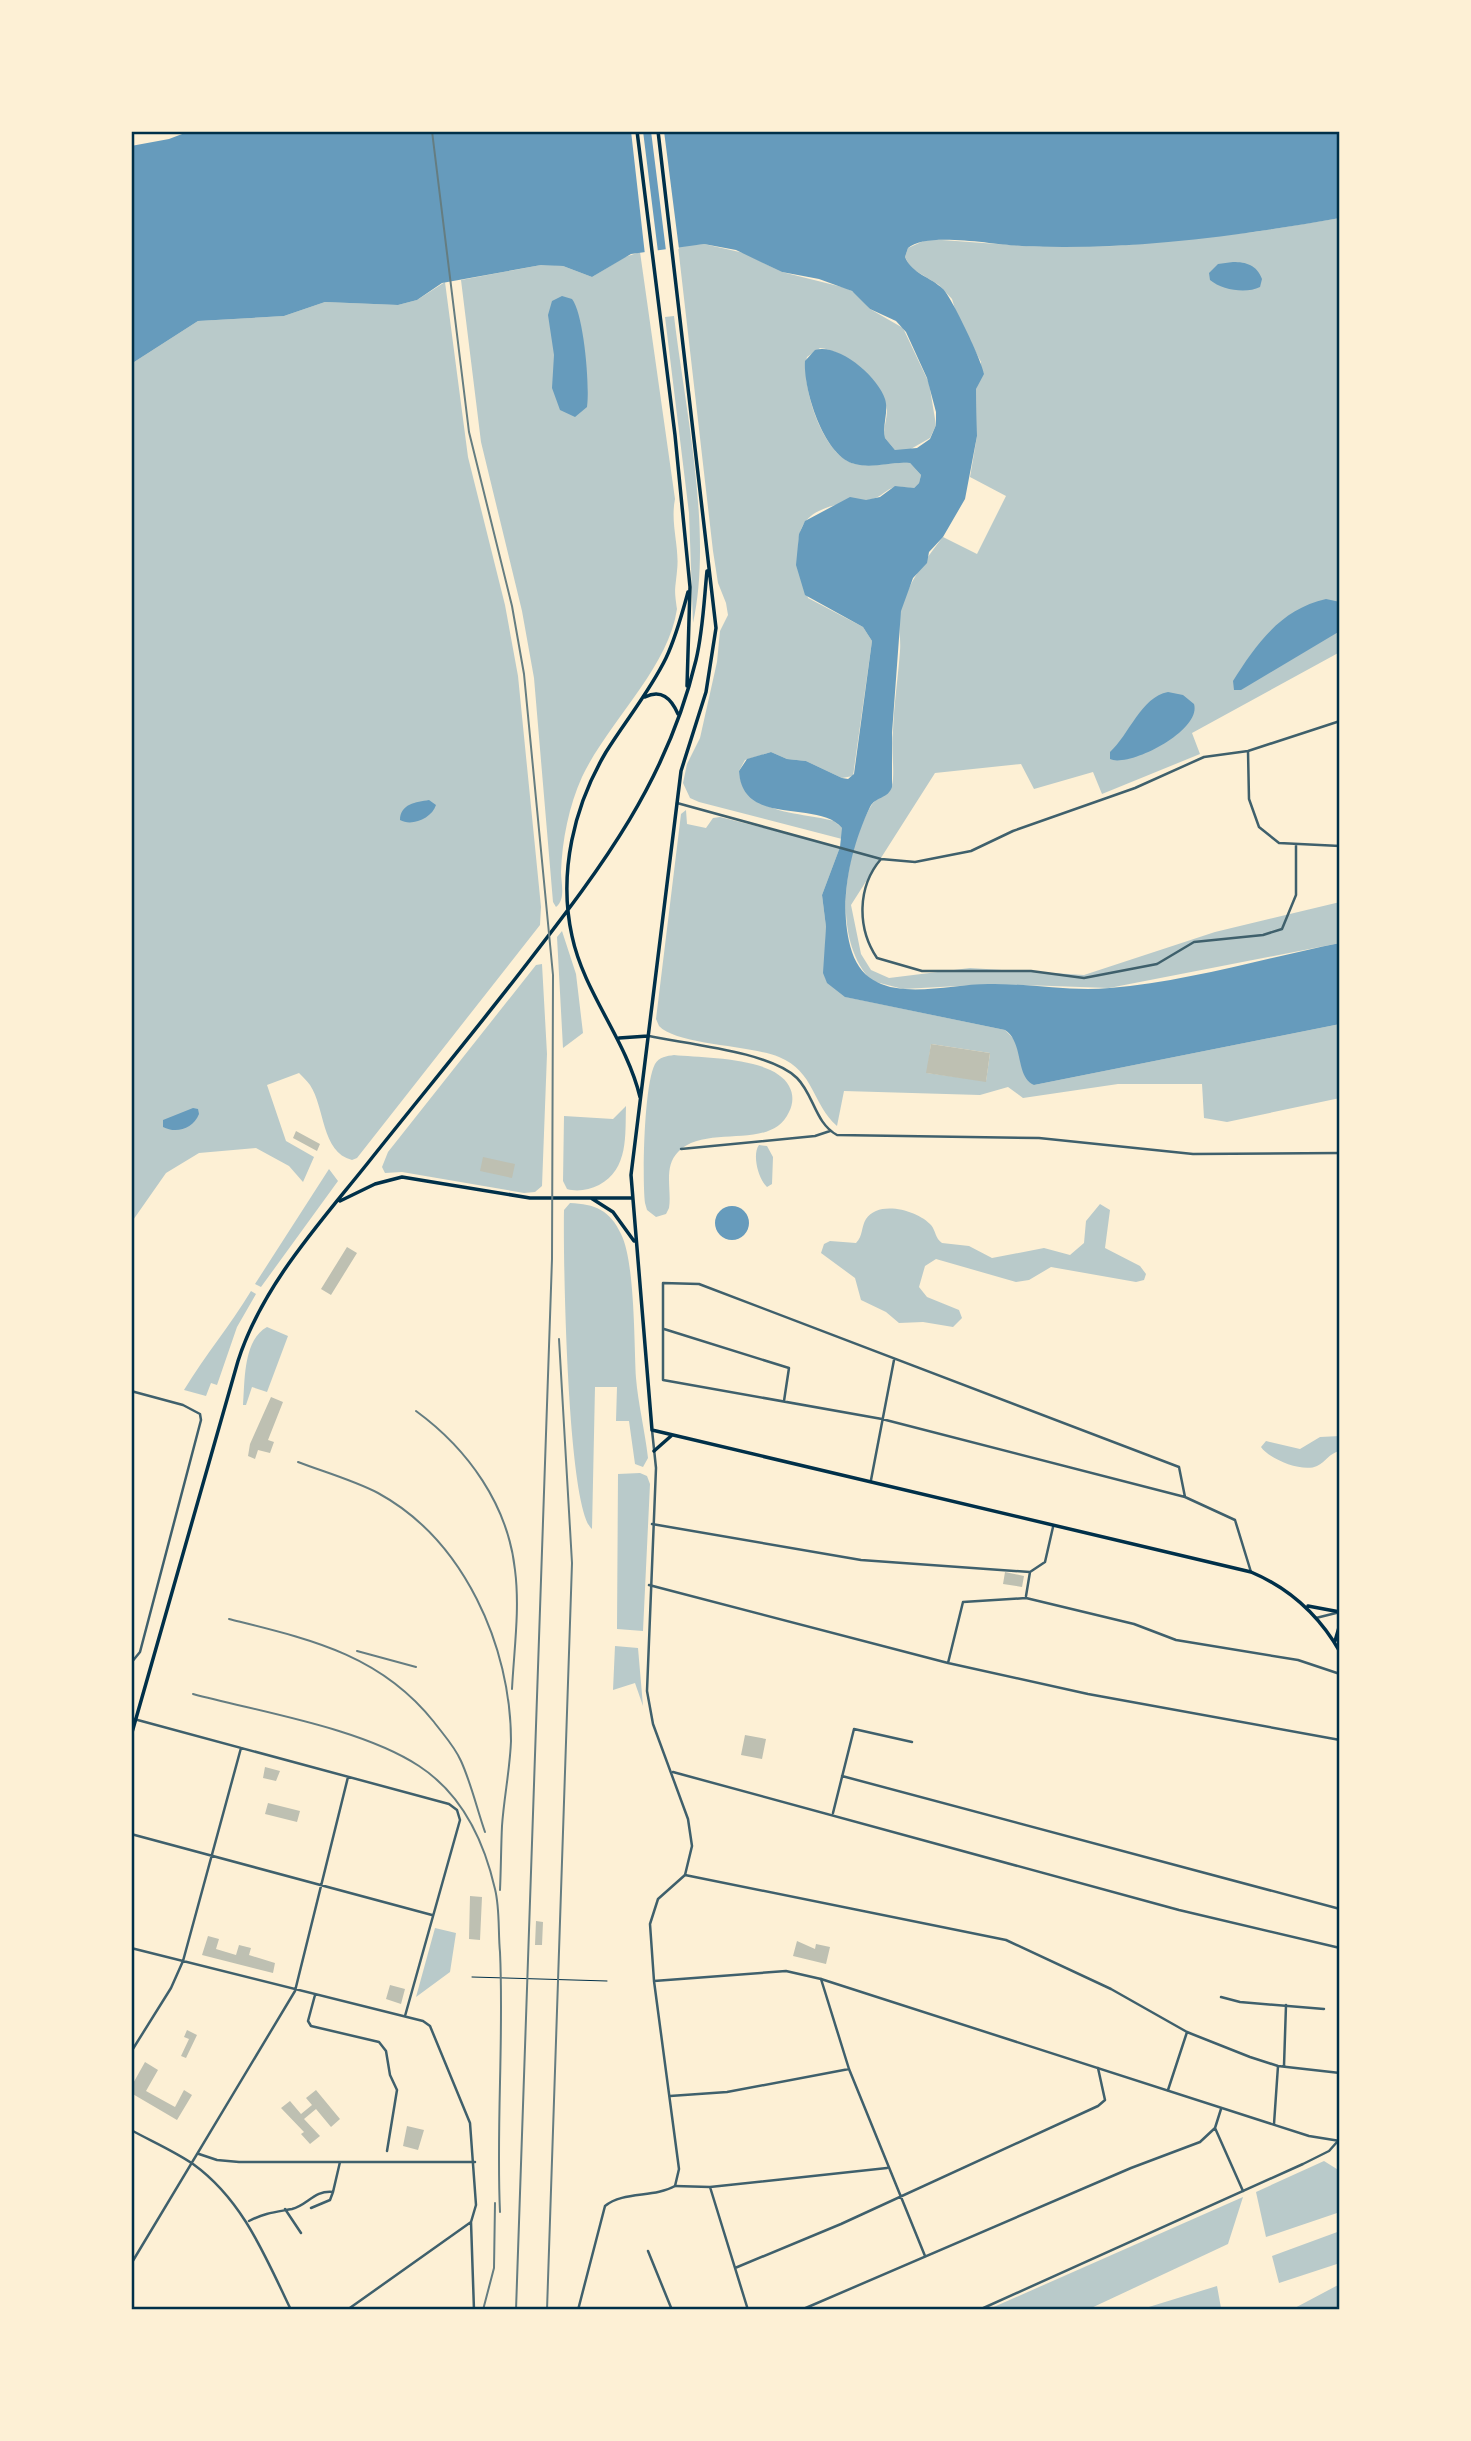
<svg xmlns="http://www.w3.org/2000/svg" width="1471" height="2441" viewBox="0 0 1471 2441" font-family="'IBM Plex Sans',sans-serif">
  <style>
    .green { fill: #b9caca; fill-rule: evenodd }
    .water { fill: #669bbc }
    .pier { fill: #fdf0d5 }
    .building { fill: #bec0b2 }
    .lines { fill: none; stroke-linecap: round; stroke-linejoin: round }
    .path { stroke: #003049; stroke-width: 1 }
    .minor { stroke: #3f606c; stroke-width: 2.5 }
    .tertiary { stroke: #3f606c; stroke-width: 2.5 }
    .primary { stroke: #003049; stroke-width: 3.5 }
    .rail { stroke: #657d81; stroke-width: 2 }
    .neatline { fill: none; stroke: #003049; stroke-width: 2.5 }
  </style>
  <rect width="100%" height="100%" fill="#fdf0d5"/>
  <path class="green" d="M1340,218V652L1192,733L1200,754L1102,794L1093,772L1034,789L1021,764L935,773L851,905L861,954L871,970L889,978L970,968L1084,975L1215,932L1340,902V943L1109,988L995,984L903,989L872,981C831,941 844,852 871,806C878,794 891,799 893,779C894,763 891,747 893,731C894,704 898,678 900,651C901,639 898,626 900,614C905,587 927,557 943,537L977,554L1006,496L970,477L977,436L976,389L981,362L958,319L952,299L939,285L911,268L905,257L908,248L928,239L1040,247L1116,246L1254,232Z
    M704,244L744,253L782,272L846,288L857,294L870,309L903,328L929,383L936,425L930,438L909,450H895L885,438C883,427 887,420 887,410C884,383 846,350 820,348L807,357C800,384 823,458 856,464C874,468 892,461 910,463L921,475L919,483L914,488C907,488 899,485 892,488C883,492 879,499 868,500C791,507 790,531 808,598L863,627L872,641L853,776L842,778L806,761L787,759L771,752L745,760L739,771C742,815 803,812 834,821L842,828V839L699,802L690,798L683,783L687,764L700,738L717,662L720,631L728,615L726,603L718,583L713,551L678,246Z
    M640,252L675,499C670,524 680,547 677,571C675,592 674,588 677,609C668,669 608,722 582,777C569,806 562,840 561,872C561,883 566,899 556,907L553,902L534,678L522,611L481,442L461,280L546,264L563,266L592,277L625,257Z
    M445,282L468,457L505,605L518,676L541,907L540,925L357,1158L352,1160C321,1152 325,1107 310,1085C307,1081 303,1077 299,1073L267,1085L286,1141L314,1157L303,1182L289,1166L256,1148L199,1153L166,1173L131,1223V364L198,321L284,316L325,302L398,305L417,300Z
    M674,316C685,409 713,532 693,623L689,513L665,317Z
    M686,810L687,824L706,828L713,818L720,817L840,847L822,895L826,927L825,978L846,997L1005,1030L1016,1041L1034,1085L1340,1024V1098L1227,1122L1204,1118L1202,1084H1118L1023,1098L1008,1087L980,1095L844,1091L837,1126C812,1104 815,1072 779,1057C750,1045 677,1045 659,1026L656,1019L681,814ZM931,1044L990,1053L986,1081L927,1073Z
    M562,931L576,974L583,1033L563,1048L557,937Z
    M542,964L547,1054L542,1186L535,1192L524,1193L402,1172L385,1173L382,1167L388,1152L536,965Z
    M674,1055C704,1058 774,1057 789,1086C794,1095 793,1104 789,1112C771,1152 706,1123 678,1152C663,1167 672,1190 669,1208L666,1214L656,1217L647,1210L645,1203C642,1178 644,1084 655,1064C659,1057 667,1056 674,1055Z
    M626,1106C625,1135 629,1169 599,1185C589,1190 577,1192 567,1189L563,1181L564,1116L613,1119Z
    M759,1145L767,1146L773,1157L772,1184L767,1187C758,1179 752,1154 759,1145Z
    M329,1169L338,1181L261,1287L255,1284Z
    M570,1203C595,1204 610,1210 621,1234C635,1261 634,1344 636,1378C638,1403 645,1431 648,1458L643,1467L635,1464L629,1421H616L617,1387H595L592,1529C567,1510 563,1253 564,1210Z
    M1100,1204L1110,1210L1105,1248L1140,1266L1146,1274L1144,1280L1136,1282L1051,1267L1029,1280L1016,1282L936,1259L925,1266L919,1287L927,1297L959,1310L962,1318L953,1327L923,1322L899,1323L886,1312L861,1300L855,1278L821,1253L824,1244L830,1241L856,1243C863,1236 861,1227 866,1219C879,1199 919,1211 931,1225C936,1231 935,1238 942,1243L969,1246L992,1258L1044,1248L1070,1255L1084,1243L1086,1221Z
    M251,1291L256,1294L237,1327L217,1385L211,1383L206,1396L184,1390C205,1355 230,1326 251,1291Z
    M267,1327L288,1336L267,1392L252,1387L246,1405H243C245,1381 243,1340 267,1327Z
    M1340,1436V1451C1329,1453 1326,1462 1317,1466C1303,1473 1269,1459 1261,1447L1266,1441L1300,1449L1320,1437Z
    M640,1473L647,1476L650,1484L643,1631L617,1629L618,1474Z
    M615,1646L638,1648L643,1706L635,1683L613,1690Z
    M435,1928L456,1933L450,1972L416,1997Z
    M1324,2161L1340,2171V2212L1266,2237L1256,2192Z
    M1243,2197L1228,2244L1087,2310H987Z
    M1340,2231V2263L1279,2283L1272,2256Z
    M1340,2284V2310H1291Z
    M1217,2286L1221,2308L1216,2310H1139Z"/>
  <path class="water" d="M190,131H1340V218C1237,236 1127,251 1022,246C996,245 926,231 908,248L905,257C912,274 931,277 943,289C951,296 983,363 984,374L976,389L977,436L965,499L943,537L929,552L927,563L913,578L901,611L892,733V787C888,799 876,796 870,807C850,849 837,906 852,952C871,1009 943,984 988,984C1029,983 1070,992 1110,988C1186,982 1265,958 1340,943V1024L1034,1085C1015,1077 1024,1042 1005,1030L845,997L827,983L823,973L826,927L822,895L840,847L842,828C819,799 742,828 739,771L747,759L771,752L787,759L806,761L842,778L848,779L854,774L872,641L863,627L805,595L796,565L799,534L805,521L850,497L866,500L880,497L895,486L914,488L919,483L921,475L910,463C892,461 873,469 855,464C824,457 803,389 805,361L815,350C839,343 878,377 885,399C889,412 882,424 885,438L895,450L917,448L930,439L936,425V412L927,378L906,332L896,321L870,309L852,291L819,279L782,272L736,250L704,244L631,254L592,277L563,266L541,265L442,283L417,300L398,305L325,302L284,316L198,321L131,364V146L169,139Z
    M1233,262C1246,262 1257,265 1262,279L1260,287C1246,294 1222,290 1210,280L1209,273L1218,264Z
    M562,296L572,299C584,314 590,387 587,407L575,417L560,410L552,388L554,355L548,315L552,301Z
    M1326,599L1340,602V631L1241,690H1234L1233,681C1256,644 1281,609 1326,599Z
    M1168,692L1183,695L1194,704C1202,731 1128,768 1110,759V752C1129,735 1141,697 1168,692Z
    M429,800L436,805C432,818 412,827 400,820C400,804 416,802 429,800Z
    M193,1108L198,1109L199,1114C193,1129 176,1134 163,1127V1120Z
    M715 1223a17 17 0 1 1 34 0a17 17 0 1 1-34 0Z"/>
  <path class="pier" d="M631,131H643L658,252L645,255Z
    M651,131H664L679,249L666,251Z"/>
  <path class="building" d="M931,1044L990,1053L986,1082L926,1073Z
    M296,1131L320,1144L317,1151L293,1138Z
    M483,1157L515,1164L512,1178L480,1171Z
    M347,1247L357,1253L331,1295L321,1289Z
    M271,1397L283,1402L268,1440L274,1442L270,1453L258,1450L255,1459L248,1456L250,1444Z
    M1005,1572L1024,1576L1022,1587L1003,1584Z
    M745,1735L766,1739L762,1759L741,1755Z
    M265,1767L280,1771L276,1781L263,1778Z
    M268,1803L300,1811L297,1822L265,1814Z
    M470,1896L482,1897L480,1940L469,1939Z
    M536,1921L543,1922L542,1945H535Z
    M208,1936L219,1939L216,1949L236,1955L239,1945L251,1948L249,1955L275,1963L273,1973L202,1955Z
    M797,1941L815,1949L816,1944L830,1947L826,1964L793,1956Z
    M390,1985L405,1989L401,2004L386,1999Z
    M187,2030L197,2035L186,2058L181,2056L189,2039L184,2037Z
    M145,2062L158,2070L146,2091L175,2107L184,2090L192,2095L177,2120L131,2093V2087Z
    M316,2090L340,2119L331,2127L316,2109L304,2119L320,2136L310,2144L301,2134L304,2132L281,2108L290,2101L301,2114L312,2105L306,2098Z
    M407,2126L424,2130L418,2150L403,2146Z"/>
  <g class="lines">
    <path class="path" d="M472,1977L607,1981"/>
    <path class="minor" d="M1248,751L1249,799L1259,827L1279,843L1340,846
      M677,803L881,859L915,862L971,851L1013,831L1135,788L1204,757L1248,751L1340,721
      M881,859C857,887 857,928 877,958L922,971H1031L1084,978L1157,964L1194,942L1263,935L1282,929L1296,895V845
      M649,1036C687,1044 771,1052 797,1078C814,1095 815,1123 837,1135L1039,1138L1193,1154L1340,1153
      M681,1149L815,1136L830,1131
      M664,1329L789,1368L784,1401
      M131,1391L183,1405L200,1414L201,1420L140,1652L131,1663
      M871,1480L894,1360
      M1185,1497L1179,1467L699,1284L663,1283V1380L882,1419L1185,1497L1235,1520L1251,1572
      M652,1524L861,1560L1030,1572L1045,1562L1053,1527
      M649,1585L948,1663L1088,1694L1340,1740
      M1026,1596L1030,1572
      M948,1663L963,1602L1026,1598L1134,1624L1176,1640L1298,1660L1340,1674
      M134,1719L449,1804L457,1810L460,1820L405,2016
      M673,1772L1179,1910L1340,1948
      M842,1776L1340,1909
      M833,1813L854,1729L912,1742
      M131,1834L432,1915
      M685,1875L1006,1940L1111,1989L1187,2032L1250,2057L1278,2066L1340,2073
      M131,1948L423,2021L430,2026L470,2123L476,2205L471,2222L474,2310
      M821,1979L849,2069L925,2256
      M315,1995L308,2021L311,2026L379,2042L386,2051L390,2075L397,2090L387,2151
      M1221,1997L1240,2002L1324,2009
      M131,2052L171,1988L183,1961L241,1748
      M1284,2066L1286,2005
      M1168,2090L1187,2032
      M670,2096L727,2092L849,2069
      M1221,2109L1215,2128L1243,2191
      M1274,2124L1278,2066
      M131,2130C151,2141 174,2151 193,2164C243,2200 265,2256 291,2310
      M199,2154L217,2160L239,2162H475
      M675,2186L710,2187L887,2168
      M710,2187L748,2310
      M311,2208L330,2200L333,2192
      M285,2209L301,2233
      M249,2221C264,2213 276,2212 292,2209C308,2205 314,2190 333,2192L340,2162
      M648,2251L672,2310
      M131,2264L295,1991L348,1777
      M735,2268L841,2224L1098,2106L1105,2100L1098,2068
      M347,2310L471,2222
      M801,2310L1131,2168L1200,2142L1215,2128"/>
    <path class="tertiary" d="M1316,1618L1336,1613
      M654,1981L786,1971L821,1979L1309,2136L1340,2141
      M578,2310L605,2206C623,2191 654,2198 675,2186L679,2169L654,1981L650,1924L658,1899L685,1875L692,1846L688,1819L653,1724L647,1691L656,1468L652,1430
      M979,2310L1303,2164L1329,2151L1337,2142"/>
    <path class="primary" d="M637,131L675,435L690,587L687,686
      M658,131L716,628L706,692L681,771L631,1175L652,1430L1251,1572C1291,1589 1319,1615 1340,1652
      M645,697C661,689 671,698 678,714
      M619,1038L648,1036
      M640,1097C626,1039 584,993 572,936C558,873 574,806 606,752C626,720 650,691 666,658C676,637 682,614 688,592
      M591,1198L613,1212L634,1241
      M340,1201L375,1184L402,1177L530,1198H632
      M654,1451L671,1436
      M1308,1606L1340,1612
      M1335,1641L1340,1624
      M131,1736L238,1361C262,1286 319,1224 367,1164C421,1096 476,1030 529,961C603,865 667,781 696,660C703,631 704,600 707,571"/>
    <path class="rail" d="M432,131L469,432L512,606L524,674L553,975L552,1259L516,2310
      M416,1411C468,1449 508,1505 515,1570C520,1609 514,1650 512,1689
      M298,1462C324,1472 353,1480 378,1493C464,1540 511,1646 511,1741C510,1769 504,1797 502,1826C501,1847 501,1868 500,1890
      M229,1619C309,1639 380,1654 434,1722C443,1734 455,1747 461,1761C471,1783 477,1809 485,1832
      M357,1651L416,1667
      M193,1694C260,1712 361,1728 419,1766C462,1794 484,1841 495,1889C500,1909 498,1932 500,1952C504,2039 496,2126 500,2212
      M483,2310L494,2268L495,2203
      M547,2310L572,1563L559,1339"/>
  </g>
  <rect width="1471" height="2441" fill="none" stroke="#fdf0d5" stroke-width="266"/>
  <rect x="133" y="133" width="1205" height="2175" class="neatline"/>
</svg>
